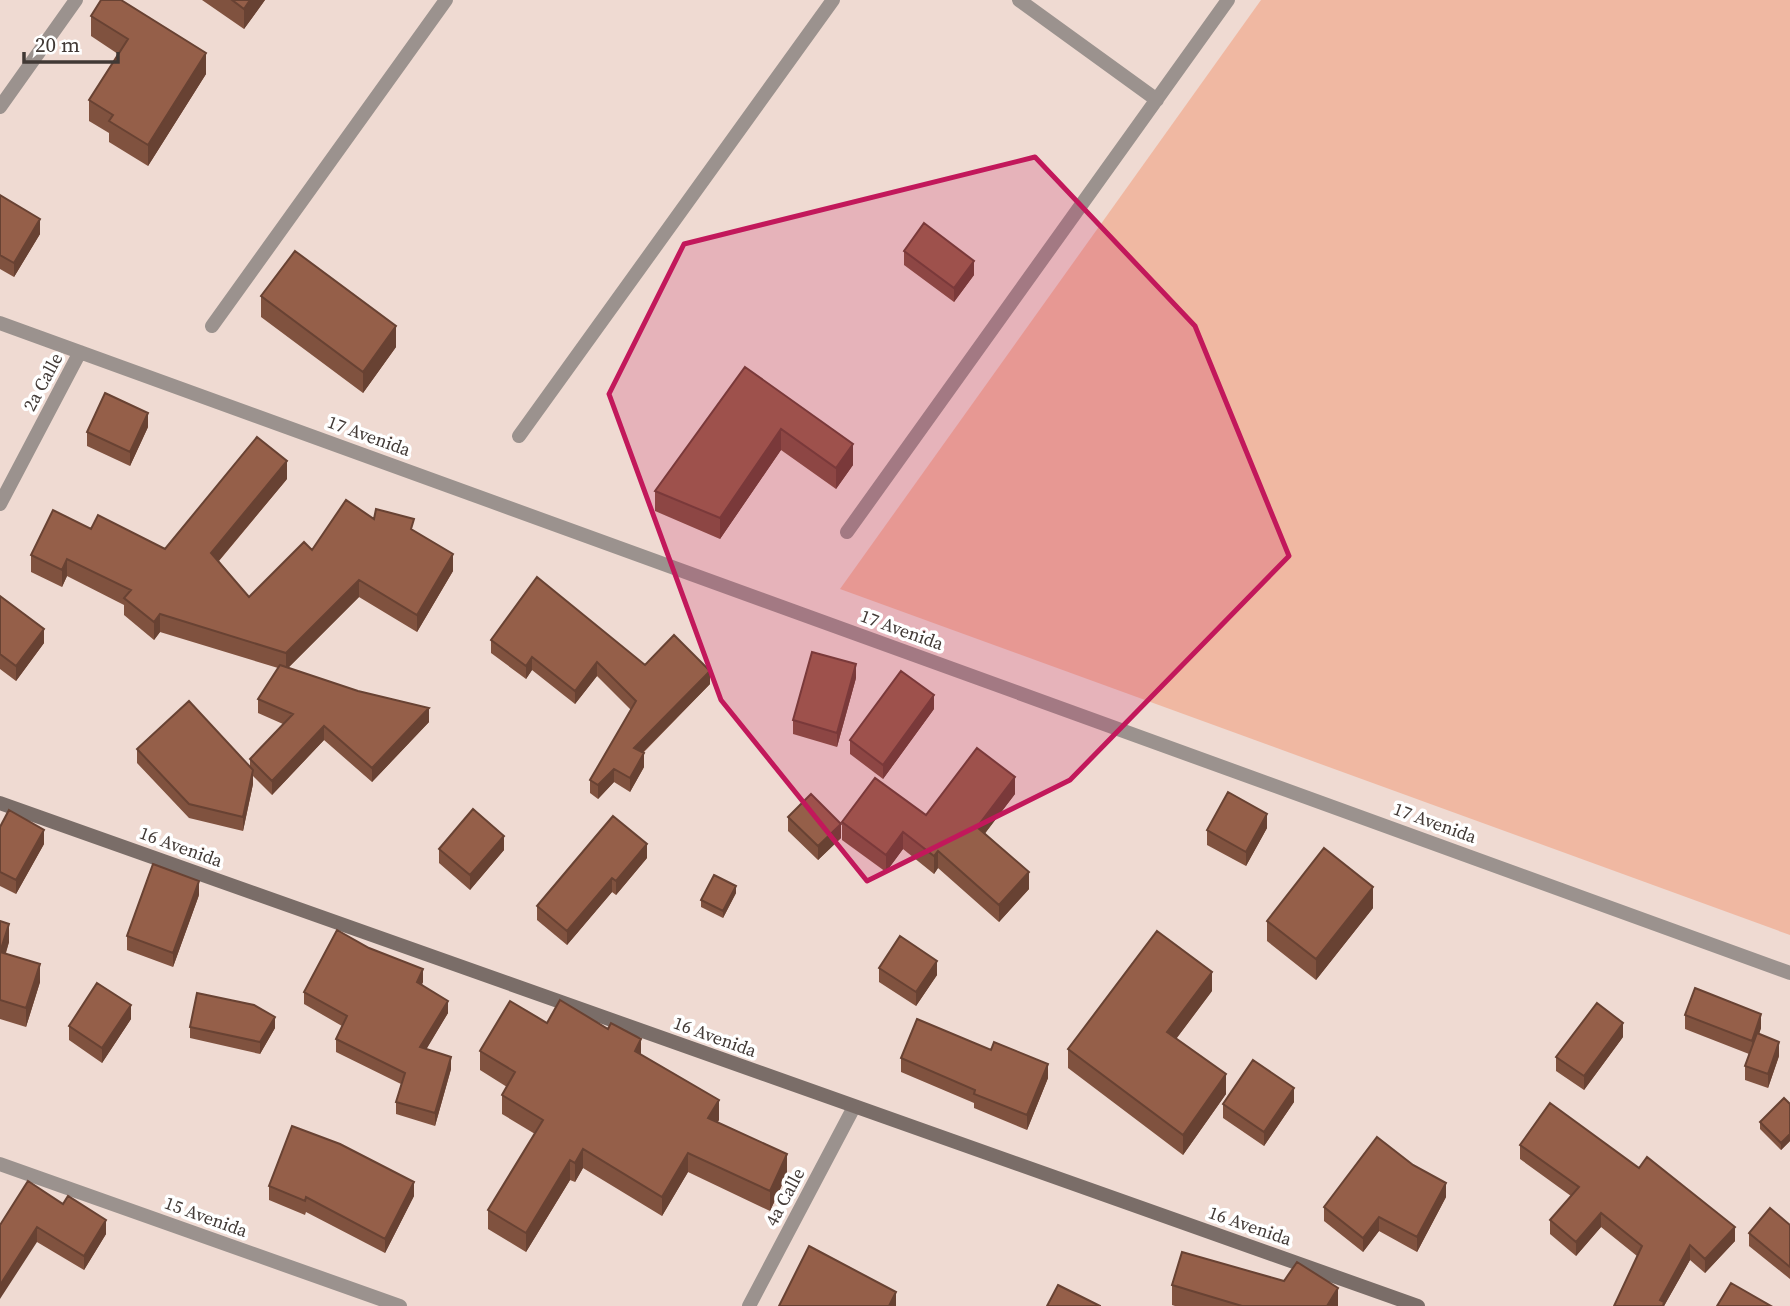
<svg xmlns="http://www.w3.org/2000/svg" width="1790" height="1306" viewBox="0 0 1790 1306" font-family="'Source Serif 4',serif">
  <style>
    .green { fill: #f0b8a2 }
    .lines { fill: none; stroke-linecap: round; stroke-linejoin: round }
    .minor { stroke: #9b928e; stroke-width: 14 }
    .secondary { stroke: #7a6d68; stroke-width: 14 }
    .wall { fill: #80523f }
    .shaded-wall { fill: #684233 }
    .building { fill: #955f49; stroke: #684233; stroke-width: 2 }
    .marked { fill: #c2185b; fill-opacity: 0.2; stroke: #c2185b; stroke-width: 5; stroke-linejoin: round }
    .labels { text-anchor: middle; stroke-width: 7; stroke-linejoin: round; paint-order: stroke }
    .street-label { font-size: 18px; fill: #413935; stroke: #fff }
  </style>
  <rect width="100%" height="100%" fill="#efdad2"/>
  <path class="green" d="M1261,0H1790V935L840,589Z"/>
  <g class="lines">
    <path class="minor" d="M1019,0L1157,100
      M0,107L76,0
      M0,323L1790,973
      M212,326L446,0
      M519,436L833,0
      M0,504L80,352
      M847,532L1228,0
      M0,1164L400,1306
      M749,1306L854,1107"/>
    <path class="secondary" d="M0,803L1418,1306"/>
  </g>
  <path class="wall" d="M202,0H265L244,29Z
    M91,16L206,74L148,166L109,142V133L89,121V100L118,54L91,36Z
    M0,195L40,234L14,277L0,269Z
    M904,251L974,275L954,302L904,265Z
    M261,296L396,347L363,393L261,317Z
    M745,367L853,465L836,489L781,450L720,539L655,511V491Z
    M148,427L130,466L87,446V432Z
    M287,479L219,561L249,597L312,550L374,519L414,531L453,571L417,632L359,597L288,668L429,722L372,782L324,740L272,795L253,776V784L243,831L189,818L137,763V749L250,766V759L283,724L258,713V699L278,668L160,632L154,640L124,615V605L67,576L62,587L31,572V555L91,529L165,549Z
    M0,596L44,643L16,681L0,669Z
    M491,640L645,665L710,684L643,753L644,767L630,792L614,782L598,799L590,793V780L631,710L597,676L575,704L532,670L526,679L491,653Z
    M856,678L837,747L793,734V720Z
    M934,709L883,779L850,754V740Z
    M1015,794L985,833L1029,889L999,922L938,868L934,874L903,849L886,872L842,840V822L926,815Z
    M788,817L841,838L818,860L788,831Z
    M0,827L44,844L16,894L0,886Z
    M1267,828L1246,866L1207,845V830Z
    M439,849L504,850L470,890L439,863Z
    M647,858L616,895L612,892L567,945L537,920V906Z
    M736,893L723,918L701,907V900Z
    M199,895L173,967L127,950V936Z
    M1373,908L1316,980L1267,941V921Z
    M0,921L9,942L6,953L40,982L26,1027L0,1019Z
    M879,968L937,975L916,1006L879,982Z
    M423,982L422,984L448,1013L426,1049L451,1069L435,1126L396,1114V1102L401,1084L336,1052V1039L342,1026L304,1004V992Z
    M1212,991L1176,1039L1226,1094L1183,1155L1068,1068V1049Z
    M1685,1015L1761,1028L1759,1034L1779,1056L1768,1088L1745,1080V1066L1749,1054L1685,1029Z
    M131,1019L102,1063L69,1040V1026Z
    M547,1023L641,1054L719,1120L717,1122L787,1174L770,1211L688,1172L662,1216L583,1168L575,1182L570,1180L526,1252L488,1229V1210L535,1134L502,1114V1095L507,1087L480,1070V1051Z
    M190,1027L275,1028L260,1054L190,1038Z
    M1623,1037L1584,1090L1556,1071V1057Z
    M901,1058L1048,1078L1027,1130L974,1108V1103L901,1072Z
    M1294,1102L1264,1146L1223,1118V1104Z
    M1790,1104V1141L1781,1150L1760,1129V1122Z
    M1520,1145L1735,1241L1705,1273L1690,1260L1664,1306L1637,1256L1601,1227L1576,1256L1550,1234V1220L1571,1196L1520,1159Z
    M269,1186L414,1196L385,1253L306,1212L305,1215L269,1200Z
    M1446,1197L1417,1252L1379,1231L1363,1252L1324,1221V1207Z
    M0,1225L106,1234L84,1270L37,1242Z
    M1790,1225V1279L1749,1246V1233Z
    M1284,1281L1338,1306H1175L1172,1305V1285Z"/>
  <path class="shaded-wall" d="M250,0H265L244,29V9Z
    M206,53V74L148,166V145Z
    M40,219V234L14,277V263Z
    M974,261V275L954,302V288Z
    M396,326V347L363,393V372Z
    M148,413V427L130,466V452Z
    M781,429V450L720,539V518Z
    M853,444V465L836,489V468Z
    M287,461V479L211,570V553Z
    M453,554V571L417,632V615Z
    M67,559V576L62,587V570Z
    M359,580V597L286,670V653Z
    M160,614V632L154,640V622Z
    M44,629V643L16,681V666Z
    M532,657V670L526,679V666Z
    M597,662V676L575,704V691Z
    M856,664V678L837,747V733Z
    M710,671V684L634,761V748Z
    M934,695V709L883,779V765Z
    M429,708V722L372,782V768Z
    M324,726V740L272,795V781Z
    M644,753V767L630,792V778Z
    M614,769V782L598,799V785Z
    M253,770V784L243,831V817Z
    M1015,777V794L977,844V827Z
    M1267,814V828L1246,866V852Z
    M841,824V838L818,860V846Z
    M44,830V844L16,894V880Z
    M903,832V849L886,872V855Z
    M504,836V850L470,890V875Z
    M647,844V858L616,895V881Z
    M938,851V868L934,874V856Z
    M1029,872V889L999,922V905Z
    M612,878V892L567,945V931Z
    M199,881V895L173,967V953Z
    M736,886V893L723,918V911Z
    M1373,887V908L1316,980V959Z
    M9,924V942L0,970V952Z
    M937,961V975L916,1006V992Z
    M40,964V982L26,1027V1008Z
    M423,969V982L417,994V982Z
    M1212,972V991L1167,1051V1032Z
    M448,1001V1013L420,1060V1047Z
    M131,1005V1019L102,1063V1048Z
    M1761,1014V1028L1752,1055V1041Z
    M275,1017V1028L260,1054V1042Z
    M1623,1023V1037L1584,1090V1076Z
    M641,1039V1059L635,1051Z
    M1779,1042V1056L1768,1088V1074Z
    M451,1057V1069L435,1126V1113Z
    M1048,1064V1078L1027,1130V1115Z
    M1226,1074V1094L1183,1155V1135Z
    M1294,1088V1102L1264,1146V1132Z
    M719,1100V1120L708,1138V1118Z
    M1790,1134V1141L1781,1150V1143Z
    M583,1149V1168L575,1182V1163Z
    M688,1153V1172L662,1216V1197Z
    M787,1154V1174L770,1211V1191Z
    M570,1160V1180L526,1252V1233Z
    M414,1182V1196L385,1253V1239Z
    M1446,1183V1197L1417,1252V1237Z
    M1601,1213V1227L1576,1256V1242Z
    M1379,1217V1231L1363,1252V1238Z
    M106,1220V1234L84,1270V1256Z
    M37,1227V1242L0,1299V1285Z
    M1735,1227V1241L1705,1273V1259Z
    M1690,1245V1260L1664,1306H1660V1300Z
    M1338,1288V1306H1327Z
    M896,1292V1306H889Z"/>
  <path class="building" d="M101,0H121L206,53L148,145L109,121L113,115L89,100L128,39L91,16Z
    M232,0H250L244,9Z
    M0,195L40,219L14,263L0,255Z
    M924,223L974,261L954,288L904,251Z
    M295,251L396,326L363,372L261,296Z
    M745,367L853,444L836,468L781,429L720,518L655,491Z
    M105,393L148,413L130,452L87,432Z
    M257,437L287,461L211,553L249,597L304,542L312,550L346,500L374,519L376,509L414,519L411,529L453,554L417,615L359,580L286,653L160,614L154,622L124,598L131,590L67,559L62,570L31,555L53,510L91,529L98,515L165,549Z
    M537,577L645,665L674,635L710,671L634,748L644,753L630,778L614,769L598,785L590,780L636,701L597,662L575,691L532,657L526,666L491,640Z
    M0,596L44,629L16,666L0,654Z
    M812,652L856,664L837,733L793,720Z
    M280,665L358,691L429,708L372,768L324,726L272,781L250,759L293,714L258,699Z
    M901,671L934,695L883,765L850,740Z
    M189,701L253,770L243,817L189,804L137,749Z
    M977,748L1015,777L977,827L1029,872L999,905L938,851L934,856L903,832L886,855L842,822L875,778L926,815Z
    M1228,792L1267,814L1246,852L1207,830Z
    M811,794L841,824L818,846L788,817Z
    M473,809L504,836L470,875L439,849Z
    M9,810L44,830L16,880L0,872V827Z
    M613,816L647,844L616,881L612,878L567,931L537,906Z
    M1324,848L1373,887L1316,959L1267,921Z
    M153,864L199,881L173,953L127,936Z
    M714,875L736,886L723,911L701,900Z
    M0,921L9,924L0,952L40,964L26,1008L0,1000Z
    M337,930L369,948L423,969L417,982L448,1001L420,1047L451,1057L435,1113L396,1102L405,1073L336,1039L347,1016L304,992Z
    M1157,931L1212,972L1167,1032L1226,1074L1183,1135L1068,1049Z
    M900,936L937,961L916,992L879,968Z
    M97,983L131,1005L102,1048L69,1026Z
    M1695,988L1761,1014L1752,1041L1685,1015Z
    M197,993L254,1005L275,1017L260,1042L190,1027Z
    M560,1000L608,1029L611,1023L641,1039L635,1051L719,1100L708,1118L787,1154L770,1191L688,1153L662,1197L583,1149L575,1163L570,1160L526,1233L488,1210L543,1120L502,1095L515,1072L480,1051L510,1001L547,1023Z
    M1597,1003L1623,1023L1584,1076L1556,1057Z
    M917,1019L991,1050L994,1042L1048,1064L1027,1115L974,1094L975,1090L901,1058Z
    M1757,1033L1779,1042L1768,1074L1745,1066Z
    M1253,1060L1294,1088L1264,1132L1223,1104Z
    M1784,1098L1790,1104V1134L1781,1143L1760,1122Z
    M1550,1103L1639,1168L1647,1157L1735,1227L1705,1259L1690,1245L1660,1300L1664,1302L1663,1306H1614L1642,1246L1601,1213L1576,1242L1550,1220L1579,1187L1520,1145Z
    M292,1126L340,1144L414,1182L385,1239L306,1197L305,1201L269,1186Z
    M1377,1137L1413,1165L1446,1183L1417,1237L1379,1217L1363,1238L1324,1207Z
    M28,1181L63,1204L68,1196L106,1220L84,1256L37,1227L0,1285V1225Z
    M1770,1208L1790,1225V1267L1749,1233Z
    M809,1246L896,1292L889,1306H779Z
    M1182,1252L1284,1281L1297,1262L1338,1288L1327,1306H1242L1172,1285Z
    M1731,1283L1771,1306H1717Z
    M1058,1285L1100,1306H1101H1047Z"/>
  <path class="marked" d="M1035,157L1195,326L1289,556L1070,780L867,881L721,700L609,394L684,244Z"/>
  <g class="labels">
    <g class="street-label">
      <text transform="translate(43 382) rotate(-62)" y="6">2a Calle</text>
      <text transform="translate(369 436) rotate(20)" y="6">17 Avenida</text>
      <text transform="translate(902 630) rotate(20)" y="6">17 Avenida</text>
      <text transform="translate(1435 823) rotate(20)" y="6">17 Avenida</text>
      <text transform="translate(181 847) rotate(20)" y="6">16 Avenida</text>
      <text transform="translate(715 1037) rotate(20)" y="6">16 Avenida</text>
      <text transform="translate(785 1197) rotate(-62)" y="6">4a Calle</text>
      <text transform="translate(206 1217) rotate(20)" y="6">15 Avenida</text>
      <text transform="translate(1250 1226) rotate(19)" y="6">16 Avenida</text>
    </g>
  </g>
  <path d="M24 52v10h94v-10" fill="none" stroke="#413935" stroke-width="3.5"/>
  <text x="35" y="52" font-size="21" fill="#413935" stroke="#ffffff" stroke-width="5" paint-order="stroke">20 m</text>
</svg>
